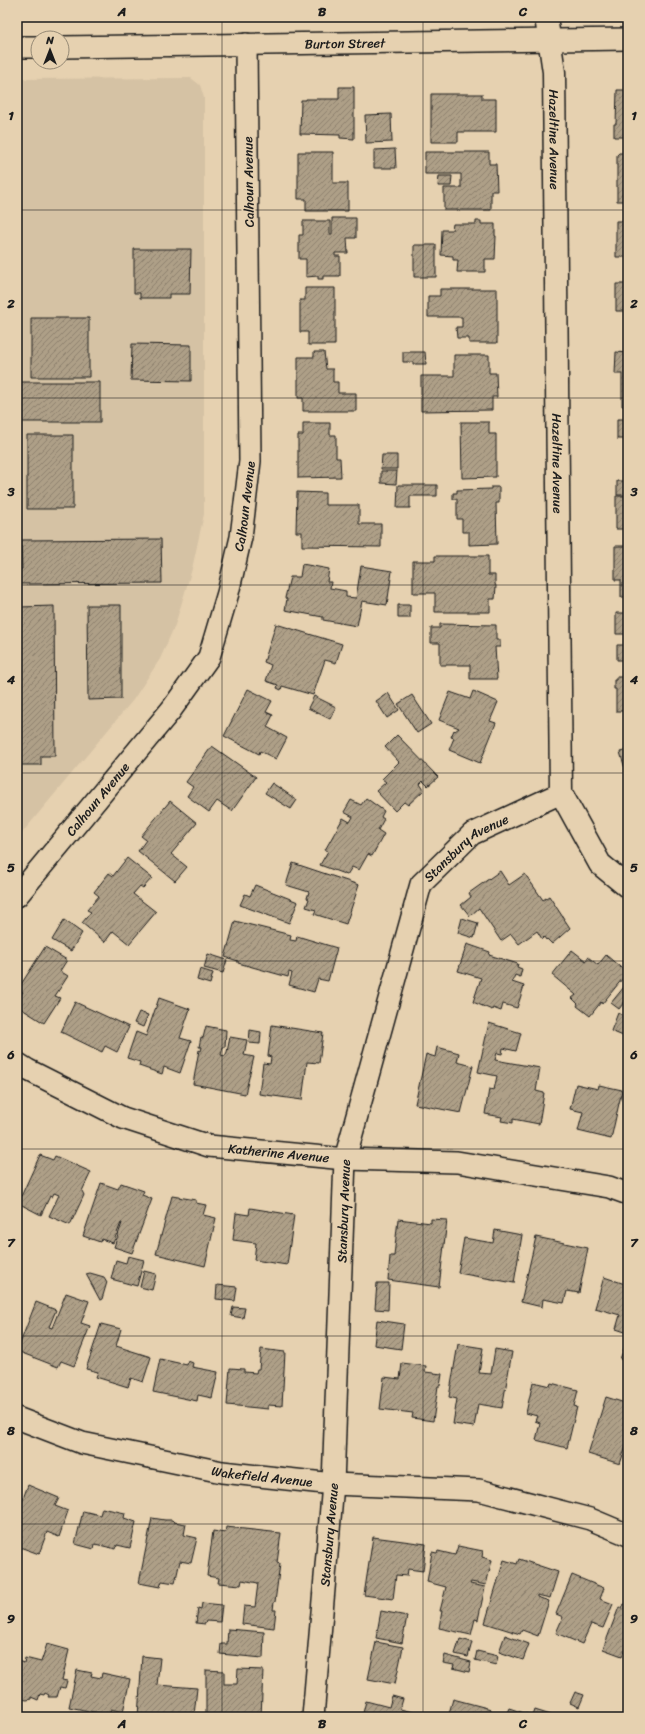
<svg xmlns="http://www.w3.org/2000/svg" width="645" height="1734" viewBox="0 0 645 1734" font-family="Sriracha,sans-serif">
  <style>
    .built { fill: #d5c2a4 }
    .building { fill: url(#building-hatch); stroke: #1c1c1c }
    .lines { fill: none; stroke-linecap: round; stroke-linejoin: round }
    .street-casing { stroke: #1c1c1c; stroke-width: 24 }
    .secondary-casing { stroke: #1c1c1c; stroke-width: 25 }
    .street { stroke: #e6d1b0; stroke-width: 21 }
    .secondary { stroke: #e6d1b0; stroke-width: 22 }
    .grid { fill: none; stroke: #1c1c1c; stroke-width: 1; stroke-opacity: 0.55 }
    .labels { text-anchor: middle; stroke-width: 4; stroke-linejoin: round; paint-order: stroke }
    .street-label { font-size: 13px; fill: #1c1c1c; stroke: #e6d1b0 }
    .neatline { fill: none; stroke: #1c1c1c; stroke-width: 1.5 }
    .grid-label { font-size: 13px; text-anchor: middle; font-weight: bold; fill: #1c1c1c }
  </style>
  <defs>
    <pattern id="building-hatch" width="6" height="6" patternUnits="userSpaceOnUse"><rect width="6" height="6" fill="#ae9f87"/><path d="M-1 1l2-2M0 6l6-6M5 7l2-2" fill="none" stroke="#8d816e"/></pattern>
  </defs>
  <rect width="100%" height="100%" fill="#e6d1b0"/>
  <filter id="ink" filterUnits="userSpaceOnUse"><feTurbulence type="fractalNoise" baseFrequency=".025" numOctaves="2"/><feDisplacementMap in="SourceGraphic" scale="8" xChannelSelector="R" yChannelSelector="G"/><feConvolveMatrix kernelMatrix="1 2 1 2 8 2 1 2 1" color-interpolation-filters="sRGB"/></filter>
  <g filter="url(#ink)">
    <path class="built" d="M191,78L200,85L204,98V514L192,569L175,625L160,659L133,700L17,839V79Z"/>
    <path class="building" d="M339,87H354V139L340,138V135L300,134L301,100H306V99H339Z
      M617,90H628V137H614V124H616Z
      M431,94H482V99H496V132H458V142H431Z
      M391,114L392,142L366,143L365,115Z
      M395,149L396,168H374V150Z
      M298,152H333V183H348V211H306V199H298Z
      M425,152H489V164H496L497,191H491V210H444V188H461V174H425Z
      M619,153H628V201H617V155Z
      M439,176H452L451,186H438Z
      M332,218H356V238H347L348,253H335V256H340V276H323V279H318V276L306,277V259H299V235H303V221H330V234H332Z
      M476,221H481V224H495V236H496L495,259H485V272H457L458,260H453V256L441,255L442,230H452L453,224H476Z
      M616,221H628V257H616Z
      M414,245H436V277H414Z
      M134,249H191L190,294H169V298H140V293H134Z
      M616,284H628V324V311H616Z
      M305,288H335V345H308V332H300V300H305Z
      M440,289H497V343H469V338H457L456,327H462V317H428V296H440Z
      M31,318H89V377H31Z
      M132,344L191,345V381L131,380Z
      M314,352H324L326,369H333V382H338V393H356V411H303V398H298V357H314Z
      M403,352H425L426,364H413V362H403Z
      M616,352L628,353V406H622V374H615Z
      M454,355H489V373H496L497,397H492V410L421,411V376H454Z
      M20,382H100V422H20Z
      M617,419H628V439H617Z
      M461,422H489V434H496V477L462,478Z
      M303,423H330V435H336V458H340L341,477L298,478V435H303Z
      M27,435H73V509H27Z
      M382,455H397V469H381Z
      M381,471H397L396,484L381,483Z
      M617,481H628V495H617Z
      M398,485H437V496H410V508H397Z
      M491,487H499V503H496L497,544L469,545V532H462V519H457V499H453V493H457V490L491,489Z
      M297,492L325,493V505H359V524H381V547L302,546V532H296Z
      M616,496H628V529H616Z
      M161,539L162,583L20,584V607L54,606L55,756H41V765H17V569H22L21,540Z
      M615,546H628V597H621V580H615Z
      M435,556H488V575H495V584L496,586L495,599H490V612H435V593H413V561H435Z
      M302,564L329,569L327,582H331L330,588L346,591V597L356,598L361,566L392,571L387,605L362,601L357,626L323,620V617L285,610L287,599L285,598L290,577H300Z
      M87,605H121V699L88,700Z
      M398,605H410V618H398Z
      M616,613H628V634H616Z
      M276,624L342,644L336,663L325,660L313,695L282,686L281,690L277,688L278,685L266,681L271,665L264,662Z
      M440,624L496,625V640H500V647H495L497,679H470V665H440V643H431V628H440Z
      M617,645H628V660H617Z
      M616,677H628V711H616V689H614V680H616Z
      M248,689L272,701L266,712L273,715L267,727L287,738L276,759L260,751L259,754L224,736Z
      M473,691L498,702L490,721L496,723L480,763L449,750L454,738L451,737L454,730L455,731L459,728L439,720L450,692L470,699Z
      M388,693L399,710L387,718L376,701Z
      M412,695L431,724L417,733L398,704Z
      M314,696L336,707L330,719L308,708Z
      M397,735L438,777L428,786L423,781L420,784L424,790L408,805L404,802L395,811L376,791L386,782L382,779L399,762L385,747Z
      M212,746L256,777L232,811L217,801L209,812L187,796L193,787L186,782Z
      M628,750V772H626L620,752Z
      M272,783L297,800L291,809L265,793Z
      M366,798L384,811L381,817L384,819L378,830L384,834L372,856L368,854L359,870L352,867L347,875L320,865L328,851L325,850L343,818L350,822L353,817L344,812L351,800L361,805Z
      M170,801L197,823L171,854L187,867L175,881L138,851L146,840L141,836Z
      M127,858L152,878L143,888L140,886L133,894L156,912L129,944L113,931L105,942L82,923L91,912L87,910L99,896L94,892L109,873L113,876Z
      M293,863L359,885L346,924L314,914L316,910L306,907L309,899L307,898L309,892L286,885Z
      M500,871L509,885L525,874L543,900L549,896L570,928L552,944L547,939L546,940L544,937L542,939L537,931L519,944L511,934L501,941L479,908L470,916L461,905L471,897L469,893Z
      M255,885L298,902L289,923L240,905L245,894L250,896Z
      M462,918L478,923L474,938L458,933Z
      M64,920L82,933L71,951L52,940Z
      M235,921L291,935L290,940L296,941L297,936L337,948L328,981L318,979L314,992L289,985L292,973L289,972L288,977L238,963V961L225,957Z
      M467,944L490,952L489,955L518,964L517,967L522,969L520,977L515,975L512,982L524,986L517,1008L503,1004L501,1011L493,1008L492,1010L473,1002L481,978L458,971Z
      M45,947L67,960L60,971L68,976L55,996L60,998L44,1023L17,1006V1000L23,992L18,989Z
      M572,950L586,961L588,957L598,965L606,955L627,973L602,1004L601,1002L590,1016L577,1006L578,1004L572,998L576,995L552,975Z
      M208,954L227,960L223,973L204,968Z
      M200,969L213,973L210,984L197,980Z
      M628,982V995L625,998L627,999L619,1009L611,1003Z
      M159,998L190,1009L180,1038L191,1041L180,1073L164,1067L162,1074L139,1066L140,1062L127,1058L136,1032L146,1036Z
      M75,1002L129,1027L117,1052L105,1046L102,1052L61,1032Z
      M139,1012L148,1015L143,1027L134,1023Z
      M618,1013L627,1017L628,1014V1038L611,1031Z
      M489,1023L521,1033L516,1051L503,1048L502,1054L497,1053L495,1060L540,1068L536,1091L544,1093L539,1124L513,1119V1123L501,1121L502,1117L485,1114L489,1089L494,1090L497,1076L478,1072Z
      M272,1025L323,1033L319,1063L307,1062L302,1100L259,1094L263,1063L270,1064L271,1057L268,1056Z
      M206,1026L226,1030L225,1047H223L221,1055L225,1056L227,1052L230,1037L247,1040L244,1055L254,1057L245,1094L193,1084L199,1050L201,1051L202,1047H199L201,1037L203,1038Z
      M250,1030L261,1032L260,1044L249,1043Z
      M437,1047L459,1053L457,1062L473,1066L461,1113L415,1104L426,1054L435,1057Z
      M576,1084L598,1089L599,1085L622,1090L611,1139L578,1131L583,1112L570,1109Z
      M40,1155L53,1160L55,1156L91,1172L82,1191L84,1195L70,1225L49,1216L59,1195L54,1193L52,1197L50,1196L41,1215L18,1203Z
      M101,1183L118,1189L121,1183L144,1191L142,1195L152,1199L132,1253L114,1247L122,1223H121L113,1243L101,1239L100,1242L83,1236Z
      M172,1196L196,1200V1203L206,1205L203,1215L216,1218L205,1266L156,1254Z
      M250,1208L294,1215L287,1265L254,1260L256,1243L233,1240L236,1213L249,1215Z
      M398,1219L431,1223V1219L447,1220L439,1287L388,1280L390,1256H394Z
      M495,1230L522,1235L514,1283L458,1273L464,1238L493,1243Z
      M536,1237L588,1248L579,1293L567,1291L564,1303L543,1299L542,1307L521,1302Z
      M128,1256L144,1260L137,1286L111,1279L116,1260L126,1263Z
      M144,1271L156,1274L152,1290L140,1287Z
      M90,1273L104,1277L107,1282L102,1299L100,1300L86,1274Z
      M604,1277L628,1285V1333L616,1329L620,1315L595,1308Z
      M377,1283H389L388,1310L375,1309Z
      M217,1285L237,1287L235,1301L216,1299Z
      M66,1293L89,1301L81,1323L90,1326L74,1366L61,1361L58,1367L17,1351L36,1302L56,1310L49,1327L52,1328Z
      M233,1307L245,1308L243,1318L231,1316Z
      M377,1320L404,1324L401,1349L374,1345Z
      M101,1324L121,1329L116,1346L151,1357L143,1382L131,1378L128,1387L96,1377L98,1372L86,1369Z
      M458,1344L483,1348L479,1373L491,1374L495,1349L512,1352L502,1408L478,1404L474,1427L453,1424L457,1399L449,1397Z
      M625,1346L628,1348V1362L620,1359Z
      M261,1349L285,1352L282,1406L268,1405V1409L227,1405L230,1368L244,1369V1372L256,1373L257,1369H259Z
      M160,1359L187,1365L188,1361L193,1363L192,1367L218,1372L212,1398L198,1395L197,1401L153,1392Z
      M402,1363L426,1366L425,1372L442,1374L440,1386H438L433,1421L412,1418L413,1413L380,1409L384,1377L400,1379Z
      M533,1382L550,1386L551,1383L578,1390L574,1406L577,1407L567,1448L536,1440L540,1423L535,1421L537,1416L526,1413Z
      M606,1397L628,1404V1446H626L620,1464L588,1454Z
      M28,1485L59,1498L55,1506L68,1511L59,1537L47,1532L39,1554L17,1546V1515Z
      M102,1508L125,1513L124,1518L136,1522L130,1548L117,1545L116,1549L95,1544L94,1549L75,1544L83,1511L100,1515Z
      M152,1518L165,1520H172L174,1522L186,1524L184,1535L197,1538L191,1563L180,1561L175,1583L162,1581L160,1587L139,1583Z
      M226,1527L281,1533L277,1563L280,1564L275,1602H274L273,1610H276L274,1628L242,1624L244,1606L255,1607L258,1583L242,1580L241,1585L218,1583L219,1578L207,1576L213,1531L225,1533Z
      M373,1537L426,1544L423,1571L408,1569L407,1576L396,1575L393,1599L364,1595Z
      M458,1546L483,1551L482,1557L492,1560L486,1585L471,1582L470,1584L485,1587L478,1620L475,1619L471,1635L439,1628L442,1611H440L446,1587L427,1582L432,1552L437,1553L438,1551L455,1555Z
      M519,1559L558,1572L550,1598L537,1595V1597L549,1601L538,1636L522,1630L520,1634L485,1623L504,1560L517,1564Z
      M572,1575L604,1588L600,1599L613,1604L603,1628L591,1624L582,1644L556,1633L563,1617L556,1614Z
      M202,1603L222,1605L220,1622L206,1621L205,1624L196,1623L198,1608L201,1609Z
      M624,1604L628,1605V1642L622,1656L603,1649L619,1607L622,1608Z
      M381,1611L407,1616L402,1643L376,1638Z
      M228,1629L264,1632L263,1658L220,1654L221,1644H227Z
      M505,1635L529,1644L523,1660L499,1652Z
      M460,1639L472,1642L468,1657L455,1654Z
      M376,1642L403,1647L395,1684L368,1679Z
      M47,1644L69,1650L62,1680L67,1681L65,1688L60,1687L57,1697H48L49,1695L45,1693L44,1695L40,1694L38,1700L31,1697V1699L27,1700L21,1699L18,1696L19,1694H17V1661L24,1663L25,1658L41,1662Z
      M477,1651L498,1656L496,1665L475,1660Z
      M445,1655L471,1662L469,1672L453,1668L454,1665L443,1663Z
      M142,1656L160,1658L157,1685L197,1688L194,1715L182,1713V1717H138Z
      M238,1669L263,1670L261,1717H206V1670L224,1671V1684H237Z
      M77,1670L92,1673L91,1676L101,1678L102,1673L130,1679L123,1712L111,1709L109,1715L69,1707Z
      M575,1692L584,1695L579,1707L570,1703Z
      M392,1696L403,1699L400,1709L421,1714L420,1717H362L366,1701L389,1707Z
      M453,1699L491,1709L489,1717H448Z
      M509,1708L533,1716L535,1710L557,1717H505Z"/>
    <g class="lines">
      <defs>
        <g id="street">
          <path d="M17,47H38"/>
          <path id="s1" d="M62,47L628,39"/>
          <path id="s2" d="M17,896L171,710L209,657L228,593L241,537L250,461L246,44"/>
          <path id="s3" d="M17,1063L28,1070L123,1118L209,1146L345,1159L457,1162L609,1187L628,1194"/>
          <path id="s4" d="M17,1418L82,1443L222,1472L333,1484L479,1490L590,1519L628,1535"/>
          <path id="s5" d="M313,1717L333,1484L345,1159L421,884L472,834L561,793"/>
        </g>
        <g id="secondary">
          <path id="s6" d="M546,17L554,72L561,793L600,864L628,887"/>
        </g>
      </defs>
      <use href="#street" class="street-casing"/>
      <use href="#secondary" class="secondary-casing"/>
      <use href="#street" class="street"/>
      <use href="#secondary" class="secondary"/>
    </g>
  </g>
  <path class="grid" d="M222,17V1717M423,17V1717M17,210H628M17,398H628M17,585H628M17,773H628M17,961H628M17,1149H628M17,1336H628M17,1524H628"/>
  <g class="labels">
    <g class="street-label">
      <text dy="5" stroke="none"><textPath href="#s1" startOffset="283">Burton Street</textPath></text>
      <text dy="5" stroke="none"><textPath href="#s6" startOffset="123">Hazeltine Avenue</textPath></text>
      <text transform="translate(248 182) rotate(-91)" y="5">Calhoun Avenue</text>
      <text dy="5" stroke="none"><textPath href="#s6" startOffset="447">Hazeltine Avenue</textPath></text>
      <text dy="5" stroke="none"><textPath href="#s2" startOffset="462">Calhoun Avenue</textPath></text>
      <text dy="5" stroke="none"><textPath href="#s2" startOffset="126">Calhoun Avenue</textPath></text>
      <text dy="5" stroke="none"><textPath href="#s5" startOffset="903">Stansbury Avenue</textPath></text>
      <text dy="5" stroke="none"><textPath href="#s3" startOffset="280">Katherine Avenue</textPath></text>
      <text dy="5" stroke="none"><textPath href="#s5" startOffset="507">Stansbury Avenue</textPath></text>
      <text dy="5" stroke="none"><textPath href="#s4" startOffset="253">Wakefield Avenue</textPath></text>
      <text dy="5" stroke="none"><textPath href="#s5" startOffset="183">Stansbury Avenue</textPath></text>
    </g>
  </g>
  <rect width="645" height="1734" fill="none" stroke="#e6d1b0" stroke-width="44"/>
  <g transform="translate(50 50)"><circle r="19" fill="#e6d1b0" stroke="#958975"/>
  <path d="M0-3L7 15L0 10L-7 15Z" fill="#1c1c1c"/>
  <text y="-6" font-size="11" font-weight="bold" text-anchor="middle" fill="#1c1c1c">N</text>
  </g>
  <rect x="22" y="22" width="601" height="1690" class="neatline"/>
  <g class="grid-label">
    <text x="122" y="16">A</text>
    <text x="322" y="16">B</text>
    <text x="523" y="16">C</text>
    <text x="11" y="120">1</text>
    <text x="634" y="120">1</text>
    <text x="11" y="308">2</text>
    <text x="634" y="308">2</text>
    <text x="11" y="496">3</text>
    <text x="634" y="496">3</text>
    <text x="11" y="684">4</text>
    <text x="634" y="684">4</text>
    <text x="11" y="872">5</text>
    <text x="634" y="872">5</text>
    <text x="11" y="1059">6</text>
    <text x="634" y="1059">6</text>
    <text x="11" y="1247">7</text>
    <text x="634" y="1247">7</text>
    <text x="11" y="1435">8</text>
    <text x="634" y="1435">8</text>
    <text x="11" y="1623">9</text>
    <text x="634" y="1623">9</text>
    <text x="122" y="1728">A</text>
    <text x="322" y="1728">B</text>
    <text x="523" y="1728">C</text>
  </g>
</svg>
